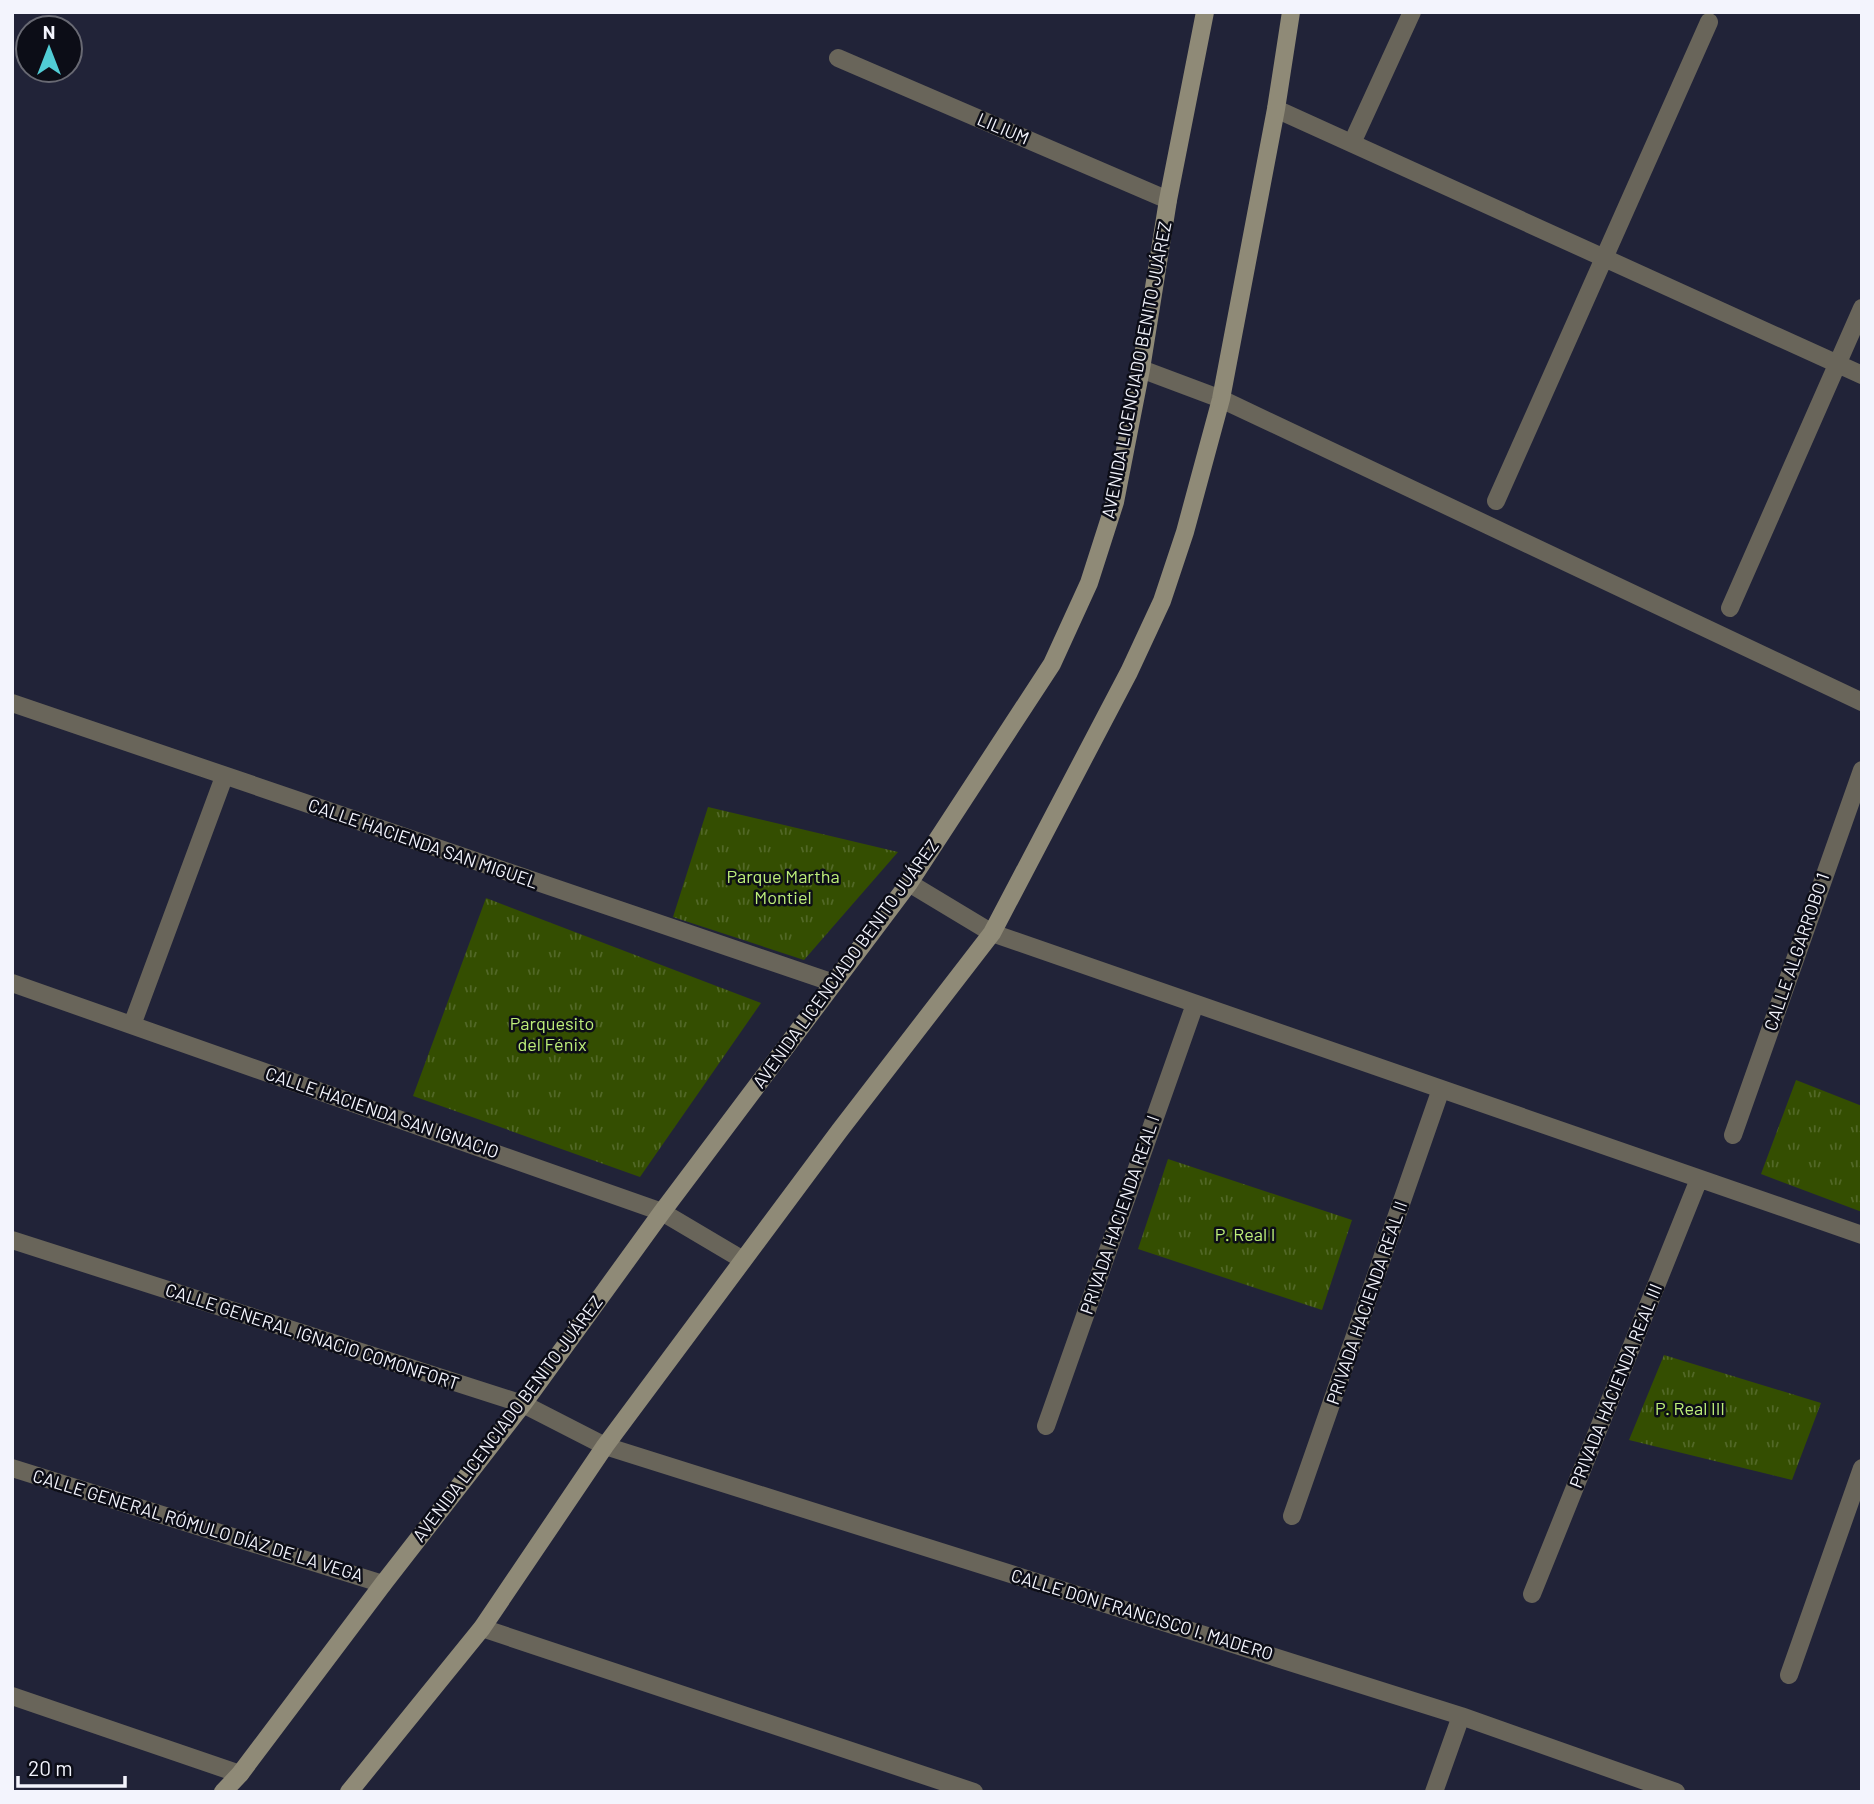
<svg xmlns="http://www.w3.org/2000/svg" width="1874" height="1804" viewBox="0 0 1874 1804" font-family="Barlow,sans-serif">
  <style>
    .park { fill: url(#park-tufts) }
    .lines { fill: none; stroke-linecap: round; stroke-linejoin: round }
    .minor { stroke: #69655a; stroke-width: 18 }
    .secondary { stroke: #8f8a77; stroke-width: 18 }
    .labels { text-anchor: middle; stroke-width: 5; stroke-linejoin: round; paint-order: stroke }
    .street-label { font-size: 18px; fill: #f3f4fd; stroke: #0c0d17 }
    .park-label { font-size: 18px; fill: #beef7a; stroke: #0c0d17 }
  </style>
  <defs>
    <pattern id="park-tufts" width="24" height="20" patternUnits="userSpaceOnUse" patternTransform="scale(1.75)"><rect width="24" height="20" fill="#344e01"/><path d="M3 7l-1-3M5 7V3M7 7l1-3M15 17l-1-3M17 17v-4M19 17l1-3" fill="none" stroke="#526827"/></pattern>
  </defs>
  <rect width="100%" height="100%" fill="#212338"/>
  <path class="park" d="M708,807L898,852L804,960L673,917Z
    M486,898L761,1003L640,1177L413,1096Z
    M1796,1080L1862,1106V1212L1761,1174Z
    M1168,1159L1352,1220L1322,1310L1138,1249Z
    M1664,1355L1821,1403L1792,1480L1629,1440Z"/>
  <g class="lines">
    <path class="minor" d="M838,58L1168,200
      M1276,109L1862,375
      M1352,143L1412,12
      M1141,369L1221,399L1862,702
      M1496,501L1709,22
      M1730,608L1862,308
      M12,703L834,983
      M909,883L992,933L1862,1235
      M12,983L662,1212L743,1260
      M132,1025L224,777
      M1733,1135L1862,770
      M12,1240L523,1404L605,1446L1461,1716L1676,1792
      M1046,1426L1195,1004
      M12,1468L383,1584
      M1292,1516L1441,1089
      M1532,1594L1699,1179
      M482,1628L974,1792
      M1789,1675L1862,1468
      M12,1696L240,1774
      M1434,1792L1461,1716"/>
    <path class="secondary" d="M223,1792L240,1774L383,1584L523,1404L662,1212L909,883L1052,664L1089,583L1115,502L1141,369L1168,200L1205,12
      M349,1792L482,1628L605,1446L840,1130L992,933L1129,672L1162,601L1185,532L1221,399L1276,109L1291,12"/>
  </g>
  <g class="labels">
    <g class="street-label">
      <text transform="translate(1003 129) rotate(23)" y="6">LILIUM</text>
      <text transform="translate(1137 370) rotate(-79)" y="6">AVENIDA LICENCIADO BENITO JUÁREZ</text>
      <text transform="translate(423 844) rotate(19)" y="6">CALLE HACIENDA SAN MIGUEL</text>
      <text transform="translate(1797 952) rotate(-71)" y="6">CALLE ALGARROBO 1</text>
      <text transform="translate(846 964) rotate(-54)" y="6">AVENIDA LICENCIADO BENITO JUÁREZ</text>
      <text transform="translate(382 1113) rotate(19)" y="6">CALLE HACIENDA SAN IGNACIO</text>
      <text transform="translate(1120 1215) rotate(-71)" y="6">PRIVADA HACIENDA REAL I</text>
      <text transform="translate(1367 1303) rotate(-71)" y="6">PRIVADA HACIENDA REAL II</text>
      <text transform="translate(312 1337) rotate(18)" y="6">CALLE GENERAL IGNACIO COMONFORT</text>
      <text transform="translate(1616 1386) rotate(-68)" y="6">PRIVADA HACIENDA REAL III</text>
      <text transform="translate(508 1419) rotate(-53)" y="6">AVENIDA LICENCIADO BENITO JUÁREZ</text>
      <text transform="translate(198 1526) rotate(17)" y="6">CALLE GENERAL RÓMULO DÍAZ DE LA VEGA</text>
      <text transform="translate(1142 1615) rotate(17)" y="6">CALLE DON FRANCISCO I. MADERO</text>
    </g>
    <g class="park-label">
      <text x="783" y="883">Parque Martha<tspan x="783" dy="21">Montiel</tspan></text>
      <text x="552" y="1030">Parquesito<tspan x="552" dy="21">del Fénix</tspan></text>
      <text x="1245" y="1241">P. Real I</text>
      <text x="1690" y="1415">P. Real III</text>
    </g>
  </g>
  <rect width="1874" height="1804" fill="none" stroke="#f3f4fd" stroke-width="28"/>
  <g transform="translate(49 49)"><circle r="33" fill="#0c0d17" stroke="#686973" stroke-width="2"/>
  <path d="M0-5L12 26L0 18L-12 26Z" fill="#51ccd5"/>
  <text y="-10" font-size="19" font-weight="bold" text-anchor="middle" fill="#f3f4fd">N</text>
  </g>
  <path d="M18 1776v10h107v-10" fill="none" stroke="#f3f4fd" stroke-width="3.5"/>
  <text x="28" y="1776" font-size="21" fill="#f3f4fd" stroke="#0c0d17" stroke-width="5" paint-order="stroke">20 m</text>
</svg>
